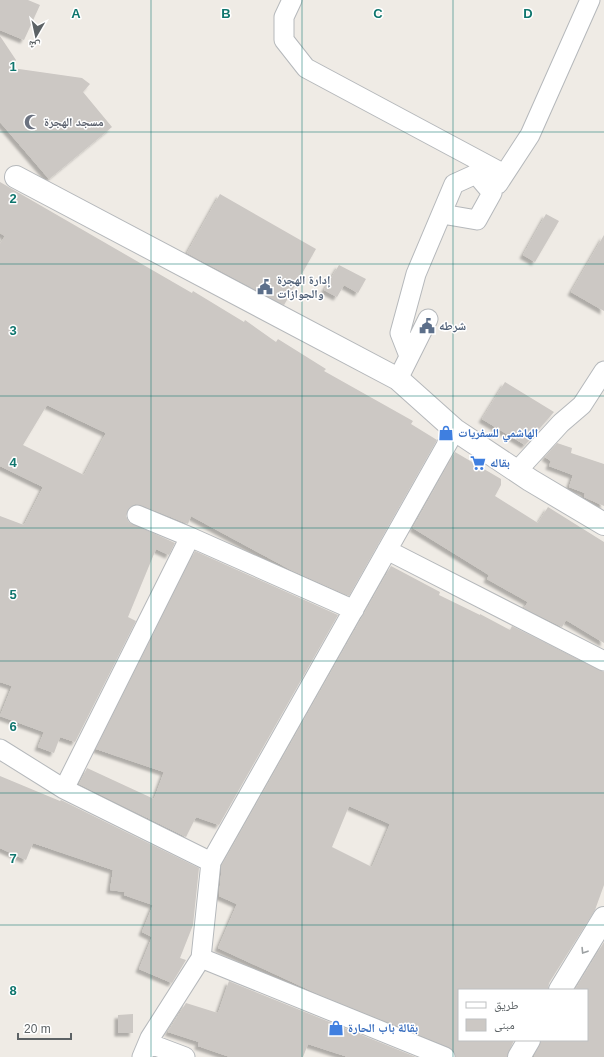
<svg xmlns="http://www.w3.org/2000/svg" width="604" height="1057" viewBox="0 0 604 1057" font-family="Helvetica,'Noto Naskh Arabic',sans-serif">
  <style>
    .building { fill: #ccc8c4; fill-rule: evenodd; filter: url(#shadow) }
    .lines { fill: none; stroke-linecap: round; stroke-linejoin: round }
    .minor-casing { stroke: #b5b8bb; stroke-width: 21 }
    .tertiary-casing { stroke: #b5b8bb; stroke-width: 24 }
    .minor { stroke: #fff; stroke-width: 19 }
    .tertiary { stroke: #fff; stroke-width: 22 }
    .oneway { stroke: #9da1a3 }
    .grid { fill: none; stroke: #0f766e; stroke-width: 1; stroke-opacity: 0.55 }
    .labels { text-anchor: middle; stroke-width: 3; stroke-linejoin: round; paint-order: stroke }
    .worship-label { font-size: 12px; font-weight: bold; fill: #5b616d; stroke: #fff; text-anchor: start }
    .service-label { font-size: 12px; font-weight: bold; fill: #4e5e75; stroke: #fff; text-anchor: start }
    .shop-label { font-size: 12px; font-weight: bold; fill: #366cbe; stroke: #fff; text-anchor: start }
    .grid-label { font-size: 13px; text-anchor: middle; font-weight: bold; fill: #0f766e; stroke: #fff; stroke-width: 3; stroke-linejoin: round; paint-order: stroke }
  </style>
  <defs>
    <filter id="shadow"><feDropShadow dx="-3.5" dy="3.5" stdDeviation="1" flood-color="#0004"/></filter>
  </defs>
  <rect width="100%" height="100%" fill="#efebe5"/>
  <path class="building" d="M0,0H28L40,5L24,40L0,30Z
    M0,36L16,60L12,68L82,78L90,84L83,92L112,127L49,179L0,122Z
    M0,182L192,293L193,291L244,322L245,320L276,342L278,339L326,369L324,371L413,421L411,424L437,440L349,596L291,570L191,516L188,524L141,505L135,504L130,507L126,516L129,522L175,543L169,555L156,549L128,617L136,621L75,742L60,737L54,753L38,747L44,732L0,716L12,686L0,682V516L24,525L43,487L0,466V244L5,236L0,233ZM47,405L106,433L84,475L23,445Z
    M220,194L316,249L284,305L187,253Z
    M546,214L559,221L535,262L523,255Z
    M604,235V311L571,292Z
    M339,265L366,279L358,293L344,285L337,297L324,290Z
    M505,382L554,412L525,445L482,419Z
    M557,443L572,448L571,453L604,464V506L584,497L585,493L569,487L573,475L549,466L551,461L545,457Z
    M455,452L501,479V485L495,496L538,523L548,507L604,542V643L566,620L562,627L524,608L528,602L487,579L489,575L413,528Z
    M195,551L338,615L219,825L196,817L186,837L79,784L87,768L154,799L164,772L96,749Z
    M391,566L440,592L439,595L480,615V614L510,630L512,626L604,672V885L595,910L549,983L548,990H459V1040H514L507,1057H456L454,1051L449,1047L318,994L218,948L237,904L219,896L222,865ZM349,806L390,824L372,867L332,847Z
    M0,776L60,801L61,800L199,868L193,925L180,958L186,960L172,983L139,969L152,937L142,932L153,905L124,895L125,892L110,890L113,870L33,843L26,860L0,848Z
    M604,942V1057H534L541,1040H587V990H575Z
    M229,981L231,982L416,1057H348L308,1044L303,1057H230L198,1046L199,1042L168,1032L186,1003L218,1013Z
    M133,1014V1033H118V1015Z"/>
  <g class="lines">
    <defs>
      <path id="minor" d="M292,0L284,17V40L306,68L504,174
        M498,184L530,135L590,0
        M409,356L400,333L416,274L454,184L476,174L492,193L477,220L442,214
        M398,379L428,319
        M517,471L561,423L582,405L604,371
        M137,515L190,537L354,610
        M387,550L604,661
        M0,749L64,789L211,862
        M64,789L190,537
        M201,958L445,1057
        M148,1043L185,1057
        M142,1057L150,1038L201,958L211,862L455,430"/>
      <path id="tertiary" d="M16,177L398,379L455,430L530,480L604,524
        M560,990L604,918
        M519,1057L529,1040"/>
    </defs>
    <use href="#minor" class="minor-casing"/>
    <use href="#tertiary" class="tertiary-casing"/>
    <use href="#minor" class="minor"/>
    <use href="#tertiary" class="tertiary"/>
  </g>
  <defs><path id="oneway-chevron" d="M-2-3.5L2.5 0L-2 3.5" fill="none" stroke-width="1.6" stroke-linecap="round" stroke-linejoin="round"/></defs>
  <use class="oneway" href="#oneway-chevron" transform="translate(584 951) rotate(122)"/>
  <path class="grid" d="M151,0V1057M302,0V1057M453,0V1057M0,132H604M0,264H604M0,396H604M0,528H604M0,661H604M0,793H604M0,925H604"/>
  <defs>
    <symbol id="mosque-bare" viewBox="-9 -9 18 18"><path d="M3.5-4.9A6 6 0 1 0 3.5 4.9A5 5 0 1 1 3.5-4.9Z" fill="#6b7280" stroke="#fff" stroke-width="2.5" paint-order="stroke"/></symbol>
    <symbol id="civic-bare" viewBox="-9 -9 18 18"><path d="M-.6-6.5H3V-4.5H.6V-3L4-1V1h2V6H-6V1h2V-1L-.6-3ZM-1.2 2.5V6h2.4V2.5Z" fill="#5c6f8a" stroke="#fff" stroke-width="2.5" paint-order="stroke"/></symbol>
    <symbol id="shop-bare" viewBox="-9 -9 18 18"><path d="M-5-2.5h2.3a2.7 3.5 0 0 1 5.4 0H5L5.5 6h-11ZM-1.5-2.5h3a1.5 2.3 0 0 0-3 0Z" fill="#3f7fe0" stroke="#fff" stroke-width="2.5" paint-order="stroke"/></symbol>
    <symbol id="supermarket-bare" viewBox="-9 -9 18 18"><path d="M-6-5.5h2.5l.6 2H6L4.5 2H-2.5L-4.4-4H-6ZM-1.5 3.2a1.3 1.3 0 1 0 .1 0ZM3 3.2a1.3 1.3 0 1 0 .1 0Z" fill="#3f7fe0" stroke="#fff" stroke-width="2.5" paint-order="stroke"/></symbol>
  </defs>
  <g fill-rule="evenodd">
    <use href="#mosque-bare" x="21" y="111" width="22" height="22"/>
    <use href="#civic-bare" x="254" y="276" width="22" height="22"/>
    <use href="#civic-bare" x="416" y="315" width="22" height="22"/>
    <use href="#shop-bare" x="435" y="422" width="22" height="22"/>
    <use href="#supermarket-bare" x="467" y="452" width="22" height="22"/>
    <use href="#shop-bare" x="325" y="1017" width="22" height="22"/>
  </g>
  <g class="labels">
    <g class="worship-label">
      <text x="44" y="126">مسجد الهجرة</text>
    </g>
    <g class="service-label">
      <text x="277" y="284">إدارة الهجرة<tspan x="277" dy="14">والجوازات</tspan></text>
      <text x="439" y="330">شرطه</text>
    </g>
    <g class="shop-label">
      <text x="458" y="437">الهاشمي للسفريات</text>
      <text x="490" y="467">بقاله</text>
      <text x="348" y="1032">بقالة باب الحارة</text>
    </g>
  </g>
  <g class="grid-label">
    <text x="76" y="18">A</text>
    <text x="226" y="18">B</text>
    <text x="378" y="18">C</text>
    <text x="528" y="18">D</text>
    <text x="13" y="71">1</text>
    <text x="13" y="203">2</text>
    <text x="13" y="335">3</text>
    <text x="13" y="467">4</text>
    <text x="13" y="599">5</text>
    <text x="13" y="731">6</text>
    <text x="13" y="863">7</text>
    <text x="13" y="995">8</text>
  </g>
  <rect x="458" y="989" width="130" height="52" fill="#ffffff" stroke="#bec0c1"/>
  <rect x="466" y="1002" width="20" height="6" fill="#ffffff" stroke="#bec0c1"/>
  <text x="494" y="1009" font-size="12" fill="#5c6265">طريق</text>
  <rect x="466" y="1019" width="20" height="12" fill="#ccc8c4" stroke="#bec0c1"/>
  <text x="494" y="1029" font-size="12" fill="#5c6265">مبنى</text>
  <g transform="translate(36 36) rotate(189)" stroke="#ffffff" stroke-width="3" paint-order="stroke">
  <path d="M0-3L7 15L0 10L-7 15Z" fill="#5c6265"/>
  <text y="-6" font-size="11" font-weight="bold" text-anchor="middle" fill="#5c6265">ش</text>
  </g>
  <path d="M18 1033v6h53v-6" fill="none" stroke="#5c6265" stroke-width="2"/>
  <text x="24" y="1033" font-size="12" fill="#5c6265" stroke="#ffffff" stroke-width="3" paint-order="stroke">20 m</text>
</svg>
